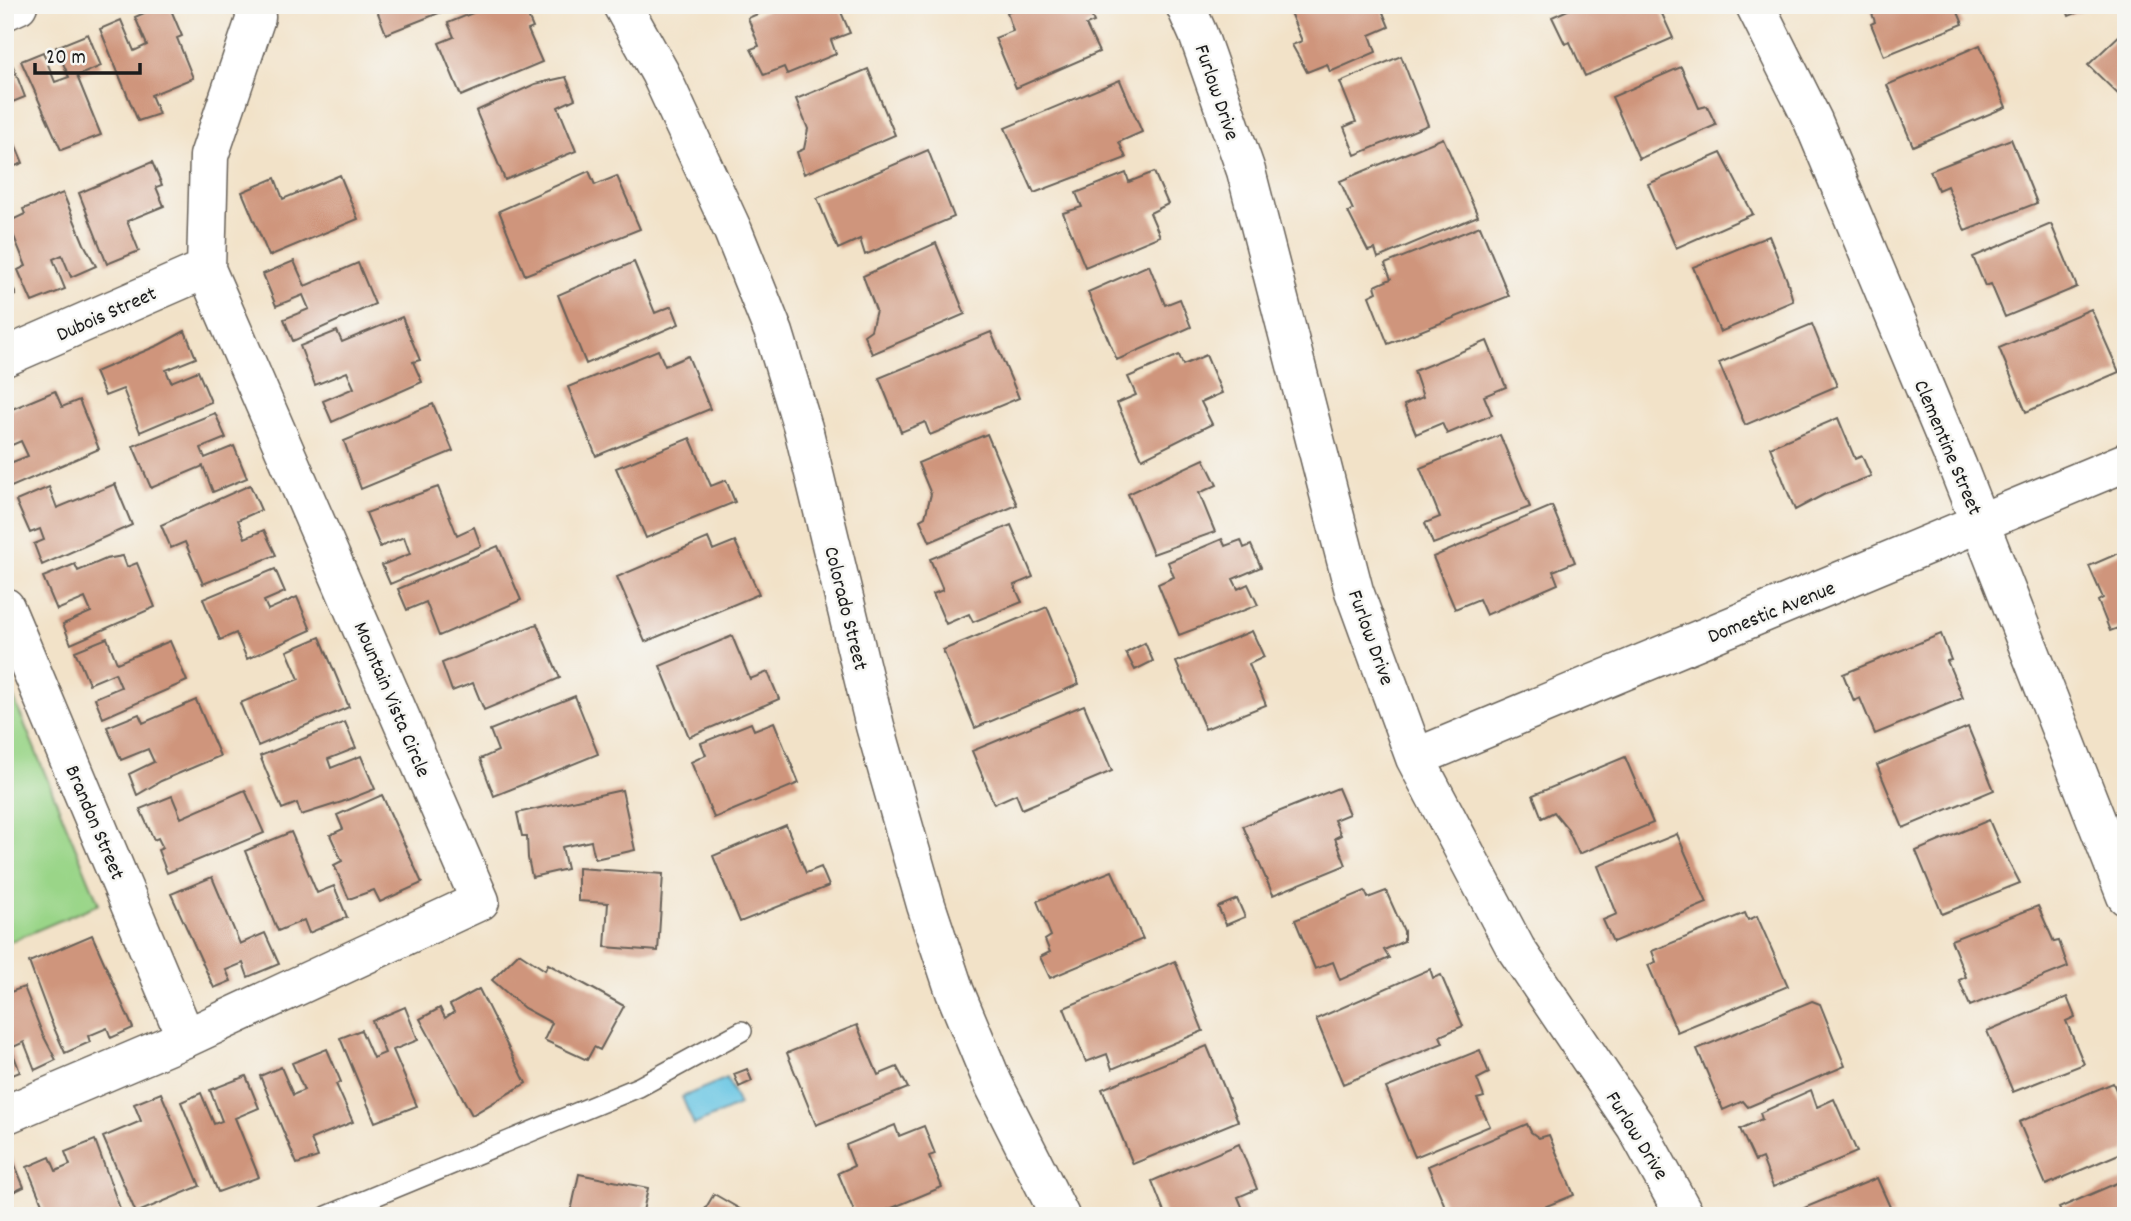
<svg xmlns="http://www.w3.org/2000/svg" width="2131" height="1221" viewBox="0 0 2131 1221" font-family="Dekko,sans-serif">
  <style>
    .green { fill: #9ad588; stroke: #5b7852; stroke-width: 2 }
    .water { fill: #65c4e3; stroke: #407080; stroke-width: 2 }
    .building { fill: #cf957c }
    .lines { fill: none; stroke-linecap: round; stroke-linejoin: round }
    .lane-casing { stroke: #676158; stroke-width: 22 }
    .street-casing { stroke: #676158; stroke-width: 41 }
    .lane { stroke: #fff; stroke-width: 19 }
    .street { stroke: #fff; stroke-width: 38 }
    .labels { text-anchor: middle; stroke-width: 5; stroke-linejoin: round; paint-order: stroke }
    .street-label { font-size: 21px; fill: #1c1c1c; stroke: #f6f6f2 }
  </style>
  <rect width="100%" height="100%" fill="#f6f6f2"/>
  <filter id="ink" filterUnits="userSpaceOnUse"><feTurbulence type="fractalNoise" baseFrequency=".0143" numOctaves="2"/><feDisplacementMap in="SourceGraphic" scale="14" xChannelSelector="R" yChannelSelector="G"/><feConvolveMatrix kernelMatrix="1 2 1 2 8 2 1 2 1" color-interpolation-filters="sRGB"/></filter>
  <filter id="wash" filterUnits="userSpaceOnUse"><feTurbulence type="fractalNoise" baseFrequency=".00686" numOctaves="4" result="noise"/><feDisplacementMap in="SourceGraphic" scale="28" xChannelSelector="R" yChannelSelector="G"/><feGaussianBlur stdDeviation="1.57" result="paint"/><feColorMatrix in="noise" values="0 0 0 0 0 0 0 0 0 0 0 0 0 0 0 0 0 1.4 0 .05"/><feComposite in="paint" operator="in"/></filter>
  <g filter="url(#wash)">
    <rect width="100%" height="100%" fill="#f2e2c8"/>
    <path class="green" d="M5,677L99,904L5,944Z"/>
    <path class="water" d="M727,1078L739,1105L694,1125L682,1097Z"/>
    <g id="blocks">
      <path class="building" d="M162,5H169L182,36L177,38L193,78L151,95L159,114L138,121L100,29L121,20L134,51L147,45L135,17Z
        M375,5H459L386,34Z
        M492,5H523L533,28L528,30L542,62L461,96L439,43L454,37L448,23Z
        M779,5H838L850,33L831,40L836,54L787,74L784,67L764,75L751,49L759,46L748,18Z
        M1023,5H1087L1094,22L1086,25L1099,52L1016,88L995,38L1013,31L1007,12Z
        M1301,5H1380L1389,27L1370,35L1376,52L1330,72L1327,64L1307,72L1292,45L1302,41L1289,10Z
        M1579,5H1658L1673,38L1585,76L1570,42L1565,44L1552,17Z
        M1869,5H1955L1963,24L1884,56L1871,24L1875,22Z
        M2065,5H2096L2069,16Z
        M2126,29V102L2088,65Z
        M88,34L101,66L77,76L101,135L61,150L21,61L43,52L55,82L69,77L56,47Z
        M1980,45L2006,107L1913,146L1887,85Z
        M1401,56L1428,125L1355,155L1344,127L1356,122L1340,82Z
        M13,66L25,97L5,105V69Z
        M1681,67L1699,108L1707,106L1716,125L1639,159L1612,97Z
        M868,69L895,135L804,174L797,152L804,149L808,129L796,99Z
        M566,77L575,99L558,107L576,151L505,180L476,111L535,84Z
        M1120,80L1142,132L1119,142L1126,158L1034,193L1005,128Z
        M5,120L23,163L5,170Z
        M1443,138L1478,216L1378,258L1375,249L1368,251L1348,212L1353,210L1340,181Z
        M2011,139L2037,203L1965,231L1947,186L1938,190L1930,171Z
        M928,150L954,217L865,255L860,239L838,249L817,198Z
        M1721,153L1753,214L1676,248L1648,184Z
        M152,162L162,185L156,187L164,206L127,221L139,251L107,264L79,193Z
        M589,171L595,185L617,176L640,229L525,275L499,211Z
        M1154,172L1168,204L1150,213L1160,236L1085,267L1063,213L1082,207L1076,193L1126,173L1129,182Z
        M340,175L358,219L269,256L242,192L275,178L283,199Z
        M63,193L84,244L96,266L71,277L62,255L53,259L65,289L32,302L18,270L26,266L8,222L25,214L23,209Z
        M2051,224L2077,287L2005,317L1991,284L1985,286L1973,257Z
        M1480,226L1509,296L1388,344L1369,296L1377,292L1375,286L1391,279L1385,264Z
        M1769,236L1787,280L1793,301L1720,332L1693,267Z
        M936,243L965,314L872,354L864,335L871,330L876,310L863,276Z
        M294,261L305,286L358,263L375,304L293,341L284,319L309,309L303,295L276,306L263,274Z
        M634,262L655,313L672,306L679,324L586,364L558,295Z
        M1149,265L1165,305L1180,299L1191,327L1117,360L1088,292Z
        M5,269L16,295L5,299Z
        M2091,309L2119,372L2026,412L1999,348Z
        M402,317L420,360L413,362L422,382L332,422L323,401L354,388L347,372L315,385L300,346L337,331L342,342Z
        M1812,324L1837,386L1745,425L1719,363Z
        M185,331L196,358L166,370L171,382L198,371L211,402L140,432L123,389L105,396L95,372L159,345Z
        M991,332L1019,398L930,435L925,422L901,432L879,378Z
        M1487,341L1506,387L1484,396L1492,415L1447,434L1442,423L1416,434L1404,405L1423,397L1414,371Z
        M658,350L665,366L688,356L710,409L596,456L568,387Z
        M1179,355L1183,365L1206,355L1222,393L1201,402L1212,424L1142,459L1117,403L1136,395L1128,377Z
        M55,391L62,407L79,400L99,449L9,488L5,478V465L28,456L21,441L5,448V412Z
        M433,404L453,451L361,489L344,441Z
        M215,413L226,438L201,448L205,458L234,446L247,478L213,492L203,466L151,488L133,446Z
        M1838,418L1855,459L1862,456L1871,476L1823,495L1795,510L1770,447Z
        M987,434L1017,505L930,542L920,520L925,517L931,494L918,463Z
        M1500,435L1530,507L1433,544L1425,523L1440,517L1420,468Z
        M690,438L711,486L726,480L735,502L646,538L616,468Z
        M1204,459L1217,485L1199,493L1215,532L1153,554L1128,494Z
        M115,484L132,525L42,565L34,544L44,540L40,529L30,533L16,501L49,487L57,508Z
        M250,485L261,510L238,520L245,538L264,530L276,555L203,584L185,542L171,548L161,525Z
        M438,487L457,535L474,527L481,546L390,584L382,565L410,554L404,537L380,547L366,513Z
        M1552,506L1575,562L1553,571L1558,584L1486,615L1479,599L1455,609L1433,557Z
        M1011,525L1033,577L1014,585L1022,602L973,622L969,614L946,624L933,594L943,590L930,559Z
        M708,538L713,550L735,541L759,594L645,642L617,577Z
        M1222,539L1225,546L1241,540L1244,548L1251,545L1261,567L1233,579L1238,589L1248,584L1258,605L1179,635L1158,584L1174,577L1168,562Z
        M498,546L521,600L439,636L426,602L407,610L398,589Z
        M2126,550V625L2110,631L2098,601L2103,598L2089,566Z
        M123,556L127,567L137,563L155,607L71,644L63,624L91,612L85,598L57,610L43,577L75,564L78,571L106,559Z
        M275,569L285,592L264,601L268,610L297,597L311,630L247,659L236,633L220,640L203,599Z
        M1047,607L1079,684L975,728L943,650Z
        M537,624L560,678L484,710L473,683L452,691L442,663Z
        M1252,631L1264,657L1249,664L1266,705L1205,729L1176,662Z
        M1941,634L1951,660L1947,661L1963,698L1875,734L1860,698L1854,701L1843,674Z
        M732,636L750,679L768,672L779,699L689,737L660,666Z
        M320,637L349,707L258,746L240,703L299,679L287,651Z
        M107,638L117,663L170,641L187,681L103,718L95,698L121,687L115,673L89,684L75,651Z
        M1145,643L1153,661L1135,670L1126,653Z
        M575,696L598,754L494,796L480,759L498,751L490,730Z
        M196,700L220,756L161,781L137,795L129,774L154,762L148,749L121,760L107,727L139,714L143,723Z
        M1084,705L1112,771L1022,809L1016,794L994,804L972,751Z
        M345,722L356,748L328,759L331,768L361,756L375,789L342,802L301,815L297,803L282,809L260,756Z
        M774,722L799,783L714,818L691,762L706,755L701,743L751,723L754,730Z
        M1968,727L1994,790L1903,828L1877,765Z
        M1625,757L1653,823L1579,854L1567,828L1554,812L1542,818L1533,795Z
        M1338,788L1349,814L1334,820L1341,835L1335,838L1346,865L1273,895L1243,826Z
        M245,790L264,833L167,873L158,850L163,848L158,838L154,840L140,809L172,796L181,818Z
        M622,790L635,850L595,859L591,841L562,847L567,869L532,877L528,858L527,836H522L517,813Z
        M382,795L422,883L380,902L374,890L349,899L334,865L342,861L330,835L343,829L337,815Z
        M1989,820L1998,841L2020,883L1942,914L1916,851Z
        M786,825L806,873L821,867L829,886L740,922L713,856Z
        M291,832L317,893L334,886L347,917L309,933L304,920L278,931L245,851Z
        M1677,834L1707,903L1613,942L1603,920L1617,914L1598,866Z
        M578,868L663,874L658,951L605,947L608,903L578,901Z
        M1112,871L1143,939L1050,978L1040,957L1050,952L1045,940L1051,936L1037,901Z
        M212,877L240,944L265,933L279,964L248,977L243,963L226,970L231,981L214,988L171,894Z
        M1365,891L1368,898L1386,891L1404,931V941L1384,950L1389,958L1340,980L1333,962L1315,969L1295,920Z
        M1237,899L1245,917L1226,925L1218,907Z
        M2038,906L2054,942L2059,941L2068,967L1970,1006L1959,980L1966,977L1951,940Z
        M1745,913L1748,920L1757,916L1788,986L1677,1032L1648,965L1656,962L1652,951Z
        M92,935L133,1028L111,1038L107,1028L88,1036L90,1042L65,1053L51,1021L29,962Z
        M519,953L545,970L548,964L624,1006L600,1050L594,1047L587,1060L544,1040L552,1023L524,1008L492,980Z
        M1175,961L1203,1031L1112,1069L1107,1054L1086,1062L1064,1008Z
        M1430,969L1433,978L1441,975L1463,1026L1440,1036L1443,1043L1343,1084L1316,1019Z
        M24,987L43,1035L56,1060L35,1070L24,1042L11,1048L20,1072L5,1078V994Z
        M479,989L526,1083L472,1115L420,1019L440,1008L445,1018L454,1012L450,1005Z
        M2067,997L2075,1017L2066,1021L2084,1064L2013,1092L1987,1031Z
        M1812,1001L1820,1004L1845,1066L1748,1107L1743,1101L1723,1110L1697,1049Z
        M405,1007L418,1040L393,1050L417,1106L375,1122L340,1038L361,1030L373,1058L385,1053L372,1021Z
        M857,1025L878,1075L897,1067L908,1088L816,1125L787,1053Z
        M1207,1046L1238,1121L1133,1164L1102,1089Z
        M327,1049L341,1082L336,1084L353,1122L311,1139L318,1157L297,1164L260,1076L281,1067L293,1095L304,1090L292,1063Z
        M1480,1050L1489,1073L1477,1079L1484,1097L1477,1099L1490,1126L1415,1157L1386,1088Z
        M747,1069L752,1081L739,1087L734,1074Z
        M246,1076L259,1108L235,1118L259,1177L218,1192L181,1102L201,1093L214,1124L222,1121L210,1090Z
        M2113,1083L2126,1113V1151L2046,1185L2019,1122Z
        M1811,1090L1817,1107L1834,1099L1857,1152L1773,1187L1762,1158L1755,1161L1740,1129L1762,1119L1760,1113Z
        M161,1093L200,1186L136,1213L103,1137L141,1121L134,1104Z
        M1527,1124L1531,1132L1539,1138L1549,1135L1574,1195L1522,1216H1449L1428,1166Z
        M895,1125L899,1136L924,1126L935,1154L929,1156L942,1187L873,1216H856L838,1173L854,1166L846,1145Z
        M95,1140L122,1214L118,1216H47L27,1167L50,1157L56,1171L70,1165L65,1152Z
        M1239,1144L1257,1189L1238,1197L1246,1216H1166L1152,1181Z
        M10,1153L24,1187L7,1195L16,1216H5V1155Z
        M579,1174L648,1188L642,1216H570Z
        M1877,1178L1894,1216H1807L1804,1208Z
        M2126,1179V1216H2063L2059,1208Z
        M714,1194L752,1216H701Z"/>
    </g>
  </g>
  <g filter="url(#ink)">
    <use href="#blocks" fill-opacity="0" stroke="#676158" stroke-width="2"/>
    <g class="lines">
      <defs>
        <path id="lane" d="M327,1216L639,1087L742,1031"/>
        <path id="street" d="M622,5L660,73L733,231L774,333L803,428L875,726L926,905L955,992L993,1083L1060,1216
          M1185,5L1198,34L1246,171L1354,591L1415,758L1516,949L1636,1127L1685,1216
          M1755,5L1813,121L1957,465L2126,896
          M5,11L18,5
          M5,357L206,269
          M5,607L186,1038
          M1415,758L2126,462
          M5,1115L186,1038L480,901L206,269L209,156L256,17L252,5"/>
      </defs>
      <use href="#lane" class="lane-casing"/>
      <use href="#street" class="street-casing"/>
      <use href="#lane" class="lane"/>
      <use href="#street" class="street"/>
    </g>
  </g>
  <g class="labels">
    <g class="street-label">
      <text transform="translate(1218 92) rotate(71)" y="7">Furlow Drive</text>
      <text transform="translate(106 313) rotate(-24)" y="7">Dubois Street</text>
      <text transform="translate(1949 447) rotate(67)" y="7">Clementine Street</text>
      <text transform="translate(847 608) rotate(76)" y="7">Colorado Street</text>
      <text transform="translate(1771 611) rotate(-22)" y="7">Domestic Avenue</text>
      <text transform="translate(1372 637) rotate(70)" y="7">Furlow Drive</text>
      <text transform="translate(393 699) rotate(67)" y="7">Mountain Vista Circle</text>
      <text transform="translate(96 822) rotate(67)" y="7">Brandon Street</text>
      <text transform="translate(1638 1135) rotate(58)" y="7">Furlow Drive</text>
    </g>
  </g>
  <rect width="2131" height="1221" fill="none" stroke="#f6f6f2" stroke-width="28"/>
  <path d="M35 63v10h105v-10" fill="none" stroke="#1c1c1c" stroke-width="3.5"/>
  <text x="46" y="63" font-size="21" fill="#1c1c1c" stroke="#f6f6f2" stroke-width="5" paint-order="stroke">20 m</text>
</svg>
